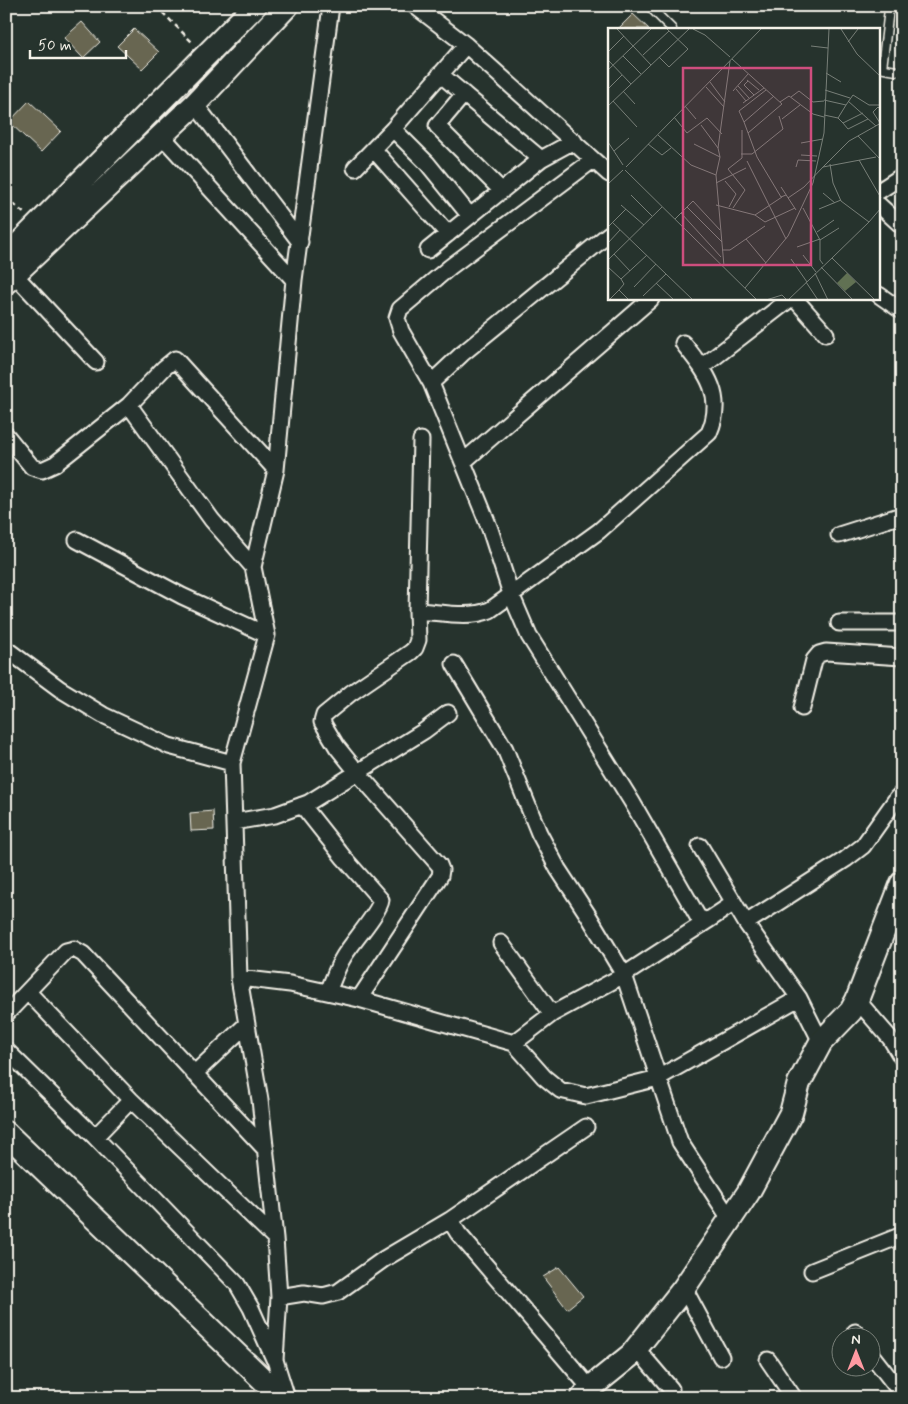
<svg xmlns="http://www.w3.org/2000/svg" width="908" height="1404" viewBox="0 0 908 1404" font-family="Mynerve,sans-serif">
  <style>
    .building { fill: #676651; stroke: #f4f1e8 }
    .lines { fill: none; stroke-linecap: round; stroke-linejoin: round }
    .lane-casing { stroke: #f4f1e8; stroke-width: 11 }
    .street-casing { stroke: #f4f1e8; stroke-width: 19 }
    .secondary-casing { stroke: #f4f1e8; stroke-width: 26 }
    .path { stroke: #f4f1e8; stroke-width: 2.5; stroke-dasharray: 5 4; stroke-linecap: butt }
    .lane { stroke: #26332d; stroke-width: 8 }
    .street { stroke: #26332d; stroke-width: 15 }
    .secondary { stroke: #26332d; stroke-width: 22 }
    .inset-road { fill: none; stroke: #787f78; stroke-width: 1 }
    .view { fill: #ce4e7e; fill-opacity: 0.15; stroke: #ce4e7e; stroke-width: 2.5 }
    .inset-edge { fill: none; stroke: #f4f1e8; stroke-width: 2.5 }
  </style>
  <rect width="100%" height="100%" fill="#26332d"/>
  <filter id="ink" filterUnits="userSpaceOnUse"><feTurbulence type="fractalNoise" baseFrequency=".02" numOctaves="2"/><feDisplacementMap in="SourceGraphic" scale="10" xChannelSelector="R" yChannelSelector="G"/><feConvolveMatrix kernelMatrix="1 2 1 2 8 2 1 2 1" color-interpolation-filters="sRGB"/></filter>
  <g filter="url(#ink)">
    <path class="building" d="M633,14L649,29H618Z
      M82,22L100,42L83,58L64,38Z
      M134,29L159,52L142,69L117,46Z
      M29,101L61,131L41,152L9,122Z
      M213,811L214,830L191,831L190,813Z
      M559,1267L583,1296L567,1309L543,1277Z"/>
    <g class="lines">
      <defs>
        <path id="lane" d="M649,6L672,29
          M879,68L902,72
          M882,68L889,9"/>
        <path id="street" d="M415,6L466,45L609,174
          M440,74L541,159
          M464,94L437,126L502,191
          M195,104L300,242
          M393,129L427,163L470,216
          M162,136L294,280
          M374,150L448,234
          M593,160L450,267L400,309L397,318L401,331L431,383L462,354L609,234
          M355,168L393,129L466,45
          M879,191L902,176
          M879,205L902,226
          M428,250L541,159L574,141
          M14,274L96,362
          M879,295L902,311
          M795,299L826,334
          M702,367L790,299
          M431,383L490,529L511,594L529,636L632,802L698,917L707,921L734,903
          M129,405L212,520L253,567
          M6,435L32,467L42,470L55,464L129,405L164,368L175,359L276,470
          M463,462L651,299
          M839,535L902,515
          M77,540L182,596L267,635
          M417,611C440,612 469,619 490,610L599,531L709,433C726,395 705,371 683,343
          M839,623H902
          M6,649L60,689L103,715L169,746L232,763
          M454,664L505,749L539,833L558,869L588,915L624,975L680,1142L730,1219
          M802,708L814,660L819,654L826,652L902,657
          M302,805L344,858L381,900C380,911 352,943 344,956C337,967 333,980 328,992
          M234,822L275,815L308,803L424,731L448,713
          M700,846L746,923L799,998L821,1042
          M746,923L846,859L863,846L897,798L902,793
          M501,943L552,1014
          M239,978L290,984L359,999L514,1043L544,1077L560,1090L586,1096L658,1078L799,998
          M28,992L131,1100L275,1238
          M359,999L440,876L441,870L439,865L358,773L337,747L322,722L324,715L351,693L411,652L415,648L418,640L417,611L421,440
          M857,1000L890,1038L902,1058
          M6,1014L66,951L74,949L83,954L266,1150
          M514,1043L552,1014L624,975L707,921
          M6,1050L95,1137L237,1284L251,1308L274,1359
          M194,1074L247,1024
          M586,1127L450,1220L458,1233L590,1388
          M95,1137L131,1100
          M812,1271L902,1235
          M684,1288L721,1357
          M279,1297L304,1293L323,1296L338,1292L384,1259L450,1220
          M855,1332L858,1336
          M636,1348L671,1389
          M870,1353L902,1394
          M768,1360L794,1398
          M287,1398L275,1360L279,1297L275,1238L260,1100L239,978L232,763L267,635L253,567L276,470L294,280L331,6"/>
        <path id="secondary" d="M6,257L255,6
          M6,282L195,104L287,6
          M6,1133L282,1398
          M582,1398L590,1388L631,1355L684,1288L748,1193L791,1113L799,1083L821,1042L851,1011L857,1000L902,883"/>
      </defs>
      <use href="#lane" class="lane-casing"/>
      <use href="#street" class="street-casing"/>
      <use href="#secondary" class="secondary-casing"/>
      <path class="path" d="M156,6L194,44
        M6,198L25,214"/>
      <use href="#lane" class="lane"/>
      <use href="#street" class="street"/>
      <use href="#secondary" class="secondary"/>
    </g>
  </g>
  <g transform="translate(608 28)">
    <rect width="272" height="272" fill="#26332d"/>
    <path d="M239,245L248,254L237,263L229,255Z" fill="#617153"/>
    <path class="inset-road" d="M9,1L43,37M85,1L97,7L122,29M233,1L249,26L273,49M240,14L250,1M203,18L220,20M0,24L16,8M35,27L61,3M15,28L33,46M51,29L61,39L80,21L59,1M124,31L174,76L140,105M0,32L23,56M0,42L43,1M218,45L233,54M139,52L151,62M140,53L136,57L146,67M102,54L117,74M130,58L141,70M98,59L116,79M0,61L14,47M128,61L138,73M158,62L131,83L136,94L166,68M217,62L242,70M15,63L27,76M125,63L140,46M183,69L191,63L205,74L216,73M216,72L238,77L245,67L261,77H273M5,73L29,99M240,73L268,98M172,74L181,68L205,86L216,89M135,75L156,60M0,78L81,1M77,78L88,91M255,85L235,95L240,101L260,91M216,87L230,90L235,95M66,89L79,105L99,90L114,106M230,90L238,77M174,91L192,77M136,94L149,129L173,169L178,167M272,95L265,84L270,79L273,82M93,97L110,120M50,107L83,137L108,147M250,108L273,132M0,114L15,137M193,115L215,111M40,116L54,127L63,120M86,116L112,129M6,123L21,110M133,126H144L175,101L171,88M193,127L209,128M251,132L273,170M139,133L178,211M222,136L225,155L233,173L261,194L273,180M18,139L153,1M188,139L190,132L208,133M215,139L241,113L273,95M17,142L149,272M117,153L128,166L121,179M108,155L138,140M0,156L15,142M173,159L188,182M215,165L227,175M23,167L44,188M180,170L196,159L215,139L268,129M13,177L36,197M108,177L147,187L157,194L187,180M79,179L114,214M125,180L137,162L120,141L134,130V102M195,180L212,212V232L215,236M211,181L233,172M73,185L113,229M147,187L174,169M67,191L85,173L112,202M4,194L85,272M157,198L138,211L158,235M0,199L18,181M209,204L226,192M212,212L231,200M0,215L12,202M189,219L212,211M114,222H122L138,211M6,226L22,243M195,227L208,244M224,230L261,194M183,231L199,254M0,232L54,179M116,238L108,147L112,129L110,120L122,33M0,239L13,251M213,239L245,272M207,245L220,272M198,254L210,272M48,255L66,272M26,259L48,236M137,260L180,208L205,155L216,105L221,1M11,262L16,256L13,251L39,227M35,268L58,246M1,272L11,262L21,272M158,272L174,267L179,272M180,272L224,230L267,272"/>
    <path class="view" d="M75,40H203V237H75Z"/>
    <rect width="272" height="272" class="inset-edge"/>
  </g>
  <rect width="908" height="1404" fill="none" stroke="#26332d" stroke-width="25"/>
  <rect x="12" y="12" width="883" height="1379" fill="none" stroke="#f4f1e8" stroke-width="2" filter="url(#ink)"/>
  <g transform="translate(856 1352)"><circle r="24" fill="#26332d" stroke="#787f78"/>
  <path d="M0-4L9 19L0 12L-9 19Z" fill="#ff9aa2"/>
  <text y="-8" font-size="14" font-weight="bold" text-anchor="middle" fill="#f4f1e8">N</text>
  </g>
  <path d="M30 50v8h96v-8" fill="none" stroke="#f4f1e8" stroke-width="2.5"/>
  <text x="38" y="50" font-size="15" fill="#f4f1e8" stroke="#26332d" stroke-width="4" paint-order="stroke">50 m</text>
</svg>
